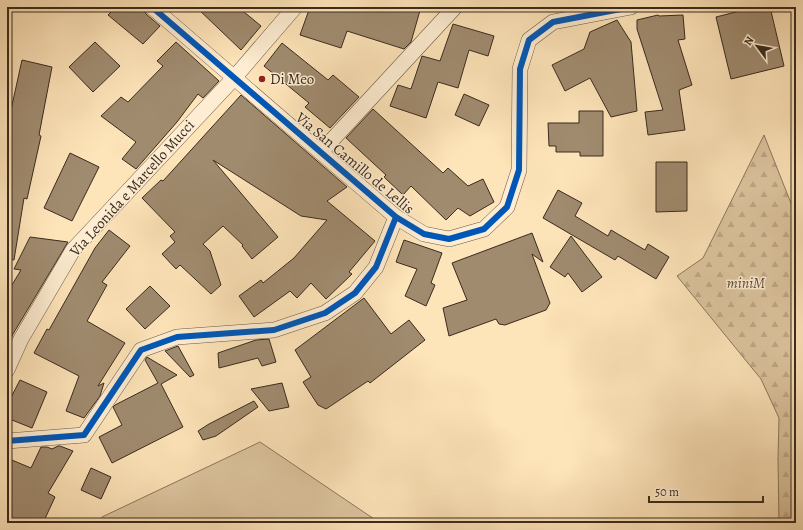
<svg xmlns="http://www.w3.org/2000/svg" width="803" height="530" viewBox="0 0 803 530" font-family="Alegreya,serif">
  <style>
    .green { fill: #ddc59f; stroke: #8c785f }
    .forest { fill: url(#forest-firs); stroke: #8c785f }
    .building { fill: #a08b6f; stroke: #3a2b1f }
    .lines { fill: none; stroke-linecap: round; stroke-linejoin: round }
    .minor-casing { stroke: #6b5946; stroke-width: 16 }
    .minor { stroke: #feedd2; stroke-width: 15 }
    .cycleway-casing { stroke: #feedd2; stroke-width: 8 }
    .cycleway { stroke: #0057b8; stroke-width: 6 }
    .poi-dot { fill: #8f2418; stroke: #feedd2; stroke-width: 1.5 }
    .labels { text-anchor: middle; stroke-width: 3; stroke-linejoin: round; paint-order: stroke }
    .poi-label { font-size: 15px; fill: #3a2b1f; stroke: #feedd2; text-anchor: start }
    .street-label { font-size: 15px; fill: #3a2b1f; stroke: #feedd2 }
    .park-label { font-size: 15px; font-style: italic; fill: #5b4a39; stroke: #feedd2 }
  </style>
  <defs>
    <pattern id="forest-firs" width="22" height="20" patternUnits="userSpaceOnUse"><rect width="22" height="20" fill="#ddc59f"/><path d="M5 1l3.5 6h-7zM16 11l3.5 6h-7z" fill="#bea988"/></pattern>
  </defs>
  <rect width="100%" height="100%" fill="#fee4b9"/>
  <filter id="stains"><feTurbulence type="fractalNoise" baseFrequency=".005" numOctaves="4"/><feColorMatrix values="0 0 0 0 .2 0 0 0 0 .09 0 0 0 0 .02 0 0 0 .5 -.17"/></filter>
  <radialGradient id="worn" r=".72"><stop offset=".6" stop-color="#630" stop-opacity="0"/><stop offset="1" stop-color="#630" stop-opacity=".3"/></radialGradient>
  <path class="green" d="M260,442L380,523H102V517Z"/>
  <path class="forest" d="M764,135L796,216V523H779L778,459L779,418L761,379L677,276L703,258Z"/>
  <path class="building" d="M116,7H142L146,14L160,26L143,44L108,15Z
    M196,7H238L261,26L241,50Z
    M310,7H421L411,42L404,49L347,31L341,48L300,35Z
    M756,7H770L784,66L731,79L716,17Z
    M658,15L659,16L683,15L685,39L678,40L692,85L679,90L685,130L648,135L645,112L663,110L637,29V20Z
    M617,20L631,42L637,111L611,117L590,78L565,91L552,65L584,49L590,32Z
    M453,24L494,36L488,56L469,50L458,88L438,82L426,118L390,106L398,85L411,89L422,56L440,61Z
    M95,42L120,66L93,92L69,67Z
    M176,42L219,81L203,98L198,94L177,122L136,169L122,159L136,142L101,116L121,97L128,102L163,66L157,61Z
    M282,43L328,80L333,75L359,97L330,128L305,107L309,103L264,66Z
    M22,60L52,67L39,135L41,136L27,199L24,198L14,260L7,259V136L11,119H9Z
    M464,94L489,105L479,126L455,115Z
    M241,95L347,187L327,201L375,241L349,272L352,274L326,299L311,283L297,298L290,291L254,317L239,296L261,280L263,283L294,258L327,220L301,216L213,160L278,237L252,259L242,246L243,245L223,226L203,244L210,251L221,285L211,294L180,265L176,269L162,254L175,242L170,236L175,232L142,198L161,180L163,181Z
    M373,109L443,173L448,168L468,186L483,179L494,202L470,216L458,208L446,220L411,186L403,195L384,177L386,175L346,138Z
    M579,111H603V156H580V152H556V146H549L548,123H579Z
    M70,153L99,167L72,221L44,208Z
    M656,162H687V211L656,212Z
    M558,190L582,203L575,216L608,236L611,230L645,250L648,244L669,257L656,279L618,256L615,260L543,218Z
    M109,230L130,246L102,282L107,285L87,321L125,343L98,386L104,383L100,396L84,418L66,411L79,376L34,353L47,329L49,330L95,248Z
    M532,233L543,262L532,254L550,303L546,310L505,325L499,324L496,319L449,336L443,308L467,300L452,263Z
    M571,236L602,277L582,292L568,273L565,277L550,267Z
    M30,237L68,242L13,334L7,348V293L21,270L14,269Z
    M404,240L442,253L431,283L435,285L426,306L405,296L417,269L396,262Z
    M150,286L170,306L145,329L126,309Z
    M364,298L391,334L409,320L425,340L370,383L368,381L326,409L318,405L303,382L311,377L295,350Z
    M269,339L276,362L262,366L258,358L219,368L218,353L256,340Z
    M178,346L194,375L190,377L165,351Z
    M147,357L177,375L161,384L183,427L112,463L99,437L122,425L113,407L115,405L158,383L145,360Z
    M20,380L47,392L32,428L7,418V405Z
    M282,383L289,407L269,411L251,389Z
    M254,401L258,407L216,436L203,440L198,431L209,424Z
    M58,446H60L73,451L48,493L55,497L43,523H7V458L31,468L41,447H47L52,449Z
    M91,468L111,477L101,499L81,490Z"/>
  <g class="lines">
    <defs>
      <path id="minor" d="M152,7L396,217L424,234L449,239L484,229L507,207L519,170L520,69L529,40L553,22L631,7
        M321,152L455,7
        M7,370L21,339L73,250L234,78L295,7
        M7,441L84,435L141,350L177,337L274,330L325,313L355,293L376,267L396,217"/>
    </defs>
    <use href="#minor" class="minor-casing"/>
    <use href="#minor" class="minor"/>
    <defs>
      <path id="cycleway" d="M152,7L396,217L424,234L449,239L484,229L507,207L519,170L520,69L529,40L553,22L631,7
        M7,441L84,435L141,350L177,337L274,330L325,313L355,293L376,267L396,217"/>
    </defs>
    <use href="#cycleway" class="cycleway-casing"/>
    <use href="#cycleway" class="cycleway"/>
  </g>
  <circle class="poi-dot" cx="262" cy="79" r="4"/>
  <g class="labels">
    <g class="poi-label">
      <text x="270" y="84">Di Meo</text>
    </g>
    <g class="street-label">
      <text transform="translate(355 163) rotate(40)" y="5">Via San Camillo de Lellis</text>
      <text transform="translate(132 188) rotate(-48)" y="5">Via Leonida e Marcello Mucci</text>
    </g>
    <g class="park-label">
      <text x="746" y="288">miniM</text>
    </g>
  </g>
  <rect width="803" height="530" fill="none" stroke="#fee4b9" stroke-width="24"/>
  <rect x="8" y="8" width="787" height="514" fill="none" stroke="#3a2b1f" stroke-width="2"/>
  <rect x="12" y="12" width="779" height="506" fill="none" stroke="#3a2b1f"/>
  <g transform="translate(757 46) rotate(302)" stroke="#feedd2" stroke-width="3" paint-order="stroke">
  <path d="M0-3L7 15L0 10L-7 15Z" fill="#3a2b1f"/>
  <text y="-6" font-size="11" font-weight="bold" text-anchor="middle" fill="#3a2b1f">N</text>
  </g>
  <path d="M649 496v6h114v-6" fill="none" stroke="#3a2b1f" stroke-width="2"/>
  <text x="655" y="496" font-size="12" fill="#3a2b1f" stroke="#feedd2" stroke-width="3" paint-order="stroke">50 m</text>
  <rect width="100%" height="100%" filter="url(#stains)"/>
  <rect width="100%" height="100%" fill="url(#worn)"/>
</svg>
